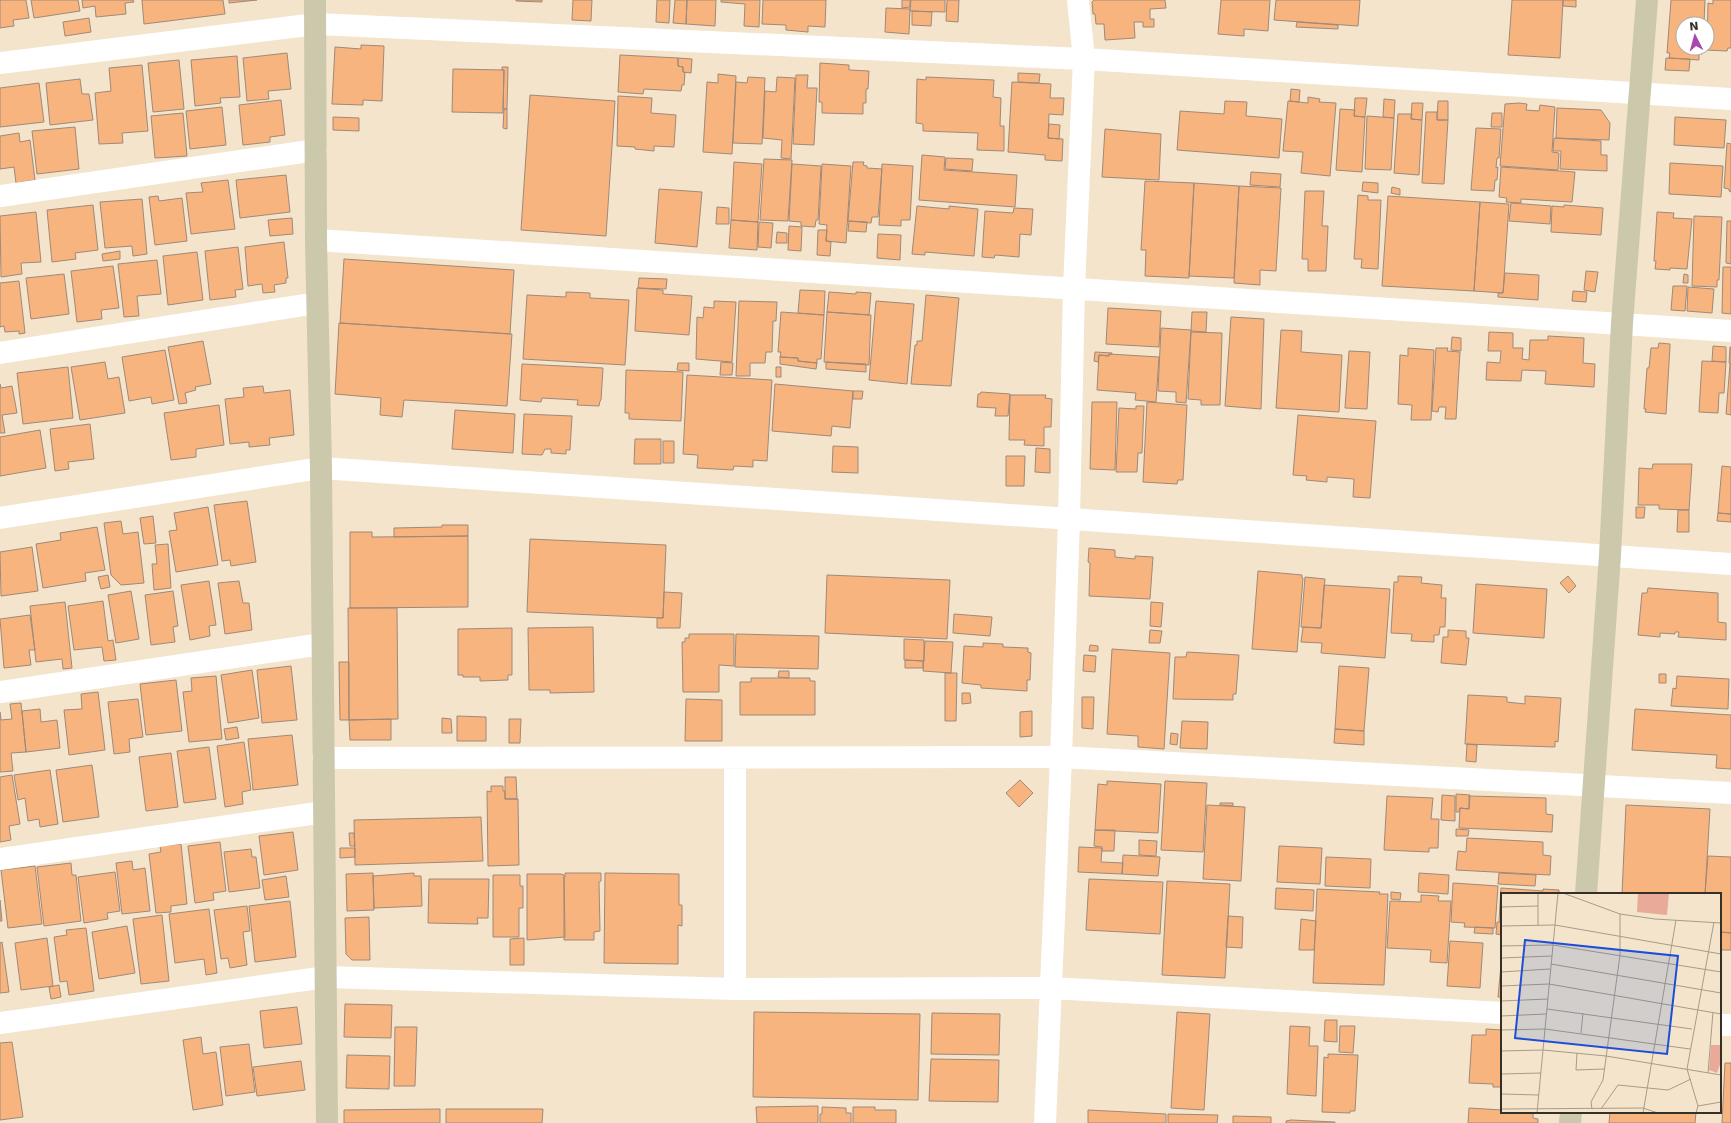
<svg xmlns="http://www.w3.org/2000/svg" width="1731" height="1123" viewBox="0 0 1731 1123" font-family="'DejaVu Sans',sans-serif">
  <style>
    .building { fill: #f8b47f; stroke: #a08978 }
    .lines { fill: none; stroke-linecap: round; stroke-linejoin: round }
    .street { stroke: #fff; stroke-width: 22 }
    .secondary { stroke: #cbc8ac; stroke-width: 22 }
    .inset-road { fill: none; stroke: #a79c89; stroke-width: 1 }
    .view { fill: #1d4ed8; fill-opacity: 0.15; stroke: #1d4ed8; stroke-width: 2 }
    .inset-edge { fill: none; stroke: #352f26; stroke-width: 2 }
  </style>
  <rect width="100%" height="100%" fill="#f3e4cb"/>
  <path class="building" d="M0,0H26L29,18L13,20L14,26L0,28Z
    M31,0H78L80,11L34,18Z
    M82,0H133L134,2L125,3L126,14L96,17L95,6L83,8Z
    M142,0H223L225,14L144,24Z
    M229,0H257L229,3Z
    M542,0V2L516,1V0Z
    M573,0H592L591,21L572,20Z
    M657,0H670L669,23L656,22Z
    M675,0H687L686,24L673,23Z
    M687,0H716L715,26L686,24Z
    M721,0H760L759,27L744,26L745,4L721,2Z
    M763,0H826L825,27L808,26V32L786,30V25L762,24Z
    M902,0H910V7L902,8Z
    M911,0H945V12L910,11Z
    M947,0H959L958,22L946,21Z
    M1094,0H1165L1166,8L1150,9V19H1154V27H1143V22H1134L1135,38L1105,40L1104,24H1096L1095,14H1093L1092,2Z
    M1221,0H1270L1268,31L1244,29V36L1218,34Z
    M1276,0H1360L1358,26L1274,20Z
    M1512,0H1563L1560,58L1508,55Z
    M1563,0H1576V7L1563,6Z
    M1671,0H1705L1704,24H1683V48H1702V54H1699V60L1669,58L1670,53H1667Z
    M1713,0H1731V48H1728L1727,51L1705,50V48H1707L1708,3L1713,4Z
    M886,8L910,9L909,34L885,32Z
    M912,11L932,12L931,26L912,25Z
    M89,18L91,32L65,36L63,22Z
    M1297,22L1338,25V29L1296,27Z
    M361,45L384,46L382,101L363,100V105L332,104L335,47L361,49Z
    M287,53L291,89L268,91L269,99L247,101L243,58Z
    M620,55L678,58V66L683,67V72L685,73L684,85H682L681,91L644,89L643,94L618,92Z
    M237,56L240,97L220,98L221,103L195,106L191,60Z
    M678,58L692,59L691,73L683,72V67L678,66Z
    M1666,58L1690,59L1689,71L1665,70Z
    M179,60L184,109L153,112L148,63Z
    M820,63L849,65V70L869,71L868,89H866V103H863V114L822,113V102H819Z
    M142,65L148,131L122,133L123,143L99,144L95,93L111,91L109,68Z
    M502,67H508L507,109H503L504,70H502Z
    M453,69L504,70L503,113L452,112Z
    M1018,73L1040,74L1039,83L1018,82Z
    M718,74L736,76L732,154L703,152L707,82L718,83Z
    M796,75H808L807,88H817L814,145L793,144Z
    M748,77L765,78L762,144L733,143L736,82L747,83Z
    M777,77L795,78L791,159L781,158L782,140L763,138L765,91L776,92Z
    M926,77L994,80L993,97L1001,98L1000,126H1004V151L977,150L978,133L923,131V124L916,123L917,79L926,80Z
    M80,79L82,94H89L93,120L50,125L46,83Z
    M1012,82L1051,84L1050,98H1064L1063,115L1049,114L1048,138L1063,139L1062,161L1045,160V155L1008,152Z
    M39,83L44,122L0,127V88Z
    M1291,89L1300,90L1299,102L1290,101Z
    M530,95L615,101L606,236L521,230Z
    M618,96L652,98L651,113L676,115L674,147L654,146V151L635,149V147L617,146Z
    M1308,97L1320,99L1319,102L1336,103L1330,176L1301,173L1303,152L1283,151L1288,101L1308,103Z
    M1355,98H1367L1365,117L1354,116Z
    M1384,99L1395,100L1394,118L1383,117Z
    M281,100L285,135L270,137V142L243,145L239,105Z
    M1225,101L1247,102L1246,116L1282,119L1279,158L1177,150L1180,111L1224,114Z
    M1438,101H1448V120H1437Z
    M1412,103H1423L1422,120L1411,119Z
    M1519,103L1527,104L1526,110L1539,111L1540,105L1555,107L1552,152L1559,153L1558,170L1500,166L1505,104Z
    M222,107L226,145L190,149L186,111Z
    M1557,108L1601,110L1610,123L1609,140L1556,138Z
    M504,109H507V129L503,128Z
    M1340,109L1355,110L1354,116L1365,117L1362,172L1336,170Z
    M1426,112H1437V120H1448L1444,184L1422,183Z
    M183,113L187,156L155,158L151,116Z
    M1492,113H1502V127H1491Z
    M1398,114H1412L1411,119L1422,120L1419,175L1394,173Z
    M1367,116L1394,118L1391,170L1365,169Z
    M333,117L359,118V131L333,130Z
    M1675,117L1726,120L1724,148L1674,145Z
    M1049,124L1060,125L1059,139L1048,138Z
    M75,127L79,169L37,174L32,131Z
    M1476,128L1501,129L1499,158H1497L1496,168L1498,167L1497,180H1495L1494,191L1471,190Z
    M1105,129L1161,134L1159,180L1102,177Z
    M19,133L20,142L30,140L35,180L16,183L14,167L0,169V136Z
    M1554,138L1601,141V155H1607V171L1560,169L1561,151H1553Z
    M1727,143L1731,144V192L1729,191V189L1724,188Z
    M922,155L945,157L944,170L1017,175L1015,207L919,200Z
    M946,158L973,159L972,171L945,169Z
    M764,159L792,160L788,221L760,220Z
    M734,162L762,164L758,222L731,220Z
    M853,162H864L863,165L867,166V168L882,169L878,217H872L871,223L848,221Z
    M1670,163L1723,166L1721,197L1669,194Z
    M792,164L821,166L818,220H816L815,227L801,226V222L789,221Z
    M822,164L851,166L846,243L826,241L827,225L819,224Z
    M882,164L913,166L910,220H901V226L879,225Z
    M1501,167L1575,172L1572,202L1521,199V203L1506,202L1507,198L1499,197Z
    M1251,172L1281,174L1280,187L1250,185Z
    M286,175L290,212L240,218L236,180Z
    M228,180L235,229L191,234L186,193L203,192L201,183Z
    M1145,181L1194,183L1189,278L1145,276L1146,250H1141Z
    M1363,182L1378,183V193L1362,191Z
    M1194,183L1239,186L1234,278L1189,276Z
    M1239,186L1281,188L1276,271L1260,270V285L1234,283Z
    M1392,187L1400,189V195L1391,193Z
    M659,189L702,192L697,247L655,243Z
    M1305,191H1324L1322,226H1328L1326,271H1308V259H1302Z
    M1358,195L1368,196V200H1381L1378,269L1361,268L1362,259H1354Z
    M158,196L159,201L182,198L187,241L155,245L149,197Z
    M1388,196L1480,202L1474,291L1382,286Z
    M142,199L147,254L133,256L132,246L105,248L100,202Z
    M1480,202L1509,204L1503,293L1474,291Z
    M1511,203L1551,206L1550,224L1509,221Z
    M93,205L98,250L75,253L76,259L52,262L47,210Z
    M1564,205L1603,208L1601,235L1551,232L1552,206L1564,207Z
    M917,206L949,209V206L978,209L974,256L925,252V255L912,254Z
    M717,207L729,208V224H716Z
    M1014,208L1033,209L1031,235L1020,234L1019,257L995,255L994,258L982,257L985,211L1013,213Z
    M36,212L41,262L21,263L22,274L1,277L0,216Z
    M1657,212L1674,213L1673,218L1692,219L1687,269L1670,268V270L1655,269L1656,261H1654Z
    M1694,216L1722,217L1719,280H1717V287L1692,286Z
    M292,218L293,234L270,236L268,220Z
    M731,220L758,222L757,250L729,248Z
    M849,221L867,222L866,232L848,231Z
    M1727,221H1731V264L1726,263Z
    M759,222L773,223L771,248L758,247Z
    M789,226L802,227L801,251L788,250Z
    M818,230H827L826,241L831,242L830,256L817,255Z
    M777,232L787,233V243H776Z
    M878,234L901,235L900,260L877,258Z
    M284,242L288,278H286V283L274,285L275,292L263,293L262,284L248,286L245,247Z
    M238,247L243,289L235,290L236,297L210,300L205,251Z
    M120,251V259L103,261L102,254Z
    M197,252L203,300L168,305L163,256Z
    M344,259L514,270L510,334L340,323Z
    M157,260L161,294L137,296L139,316L124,317L118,264Z
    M113,266L119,308L101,310L102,319L77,322L71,271Z
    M1723,267H1731V314L1722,313Z
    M1586,271L1598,272L1595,292L1584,290Z
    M1505,273L1539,275L1538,300L1498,297V293H1503Z
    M64,274L69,314L31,319L26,278Z
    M1684,274L1688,275V283H1683Z
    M639,278L667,279L666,289L638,288Z
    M19,281L25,333L19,334V331L5,332L4,326L0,327V283Z
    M1673,286H1687L1685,311L1671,310Z
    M1688,287L1714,289L1712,313L1687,311Z
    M637,288L663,290V294L692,296L689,335L635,331Z
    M800,290L825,291L824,315L798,313Z
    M1573,291L1587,292L1586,302L1572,301Z
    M566,292L590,293V298L629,300L625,365L523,359L527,295L566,297Z
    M829,292L856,294V292L871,293L869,315L827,312Z
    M926,295L959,298L951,386L911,384L915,345H917V341H922Z
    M714,301L736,302L732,362L696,359L697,317L703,318L704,307L714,308Z
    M739,301L777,302L776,321H773L772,352H766L765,363H750V376H736Z
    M876,301L914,304L907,384L869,380Z
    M1108,308L1161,311L1159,347L1106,344Z
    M781,312L824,315L821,359H817V363L798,361V358L780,357L781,352H778Z
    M827,312L871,315L869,365L824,362Z
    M1192,312H1207L1206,332L1191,331Z
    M1231,317L1264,319L1261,409L1225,406Z
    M339,323L512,334L507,406L404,400L402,417L380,415L381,398L335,394Z
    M1161,328L1191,330L1186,403L1176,402V392L1158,391Z
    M1281,330L1302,331L1301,352L1342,355L1339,412L1276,408Z
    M1191,332L1222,333L1220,405H1201V400L1188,399Z
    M1489,332L1513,333V348H1523L1522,359L1529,360L1530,340H1548V336L1584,338L1583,363L1595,364L1594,387L1545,384L1546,371L1522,370L1521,381L1486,380L1487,362L1500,363L1501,351H1488Z
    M1452,337L1461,338V351L1451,350Z
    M203,341L211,384L195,387L196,390L185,393L187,403L179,404L168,347Z
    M1659,343L1670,344V346L1666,414L1645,412L1646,409H1644L1647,368H1649L1651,348H1658Z
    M1713,346L1726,347V362L1712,361Z
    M1730,347H1731V364L1729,363Z
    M1408,348L1434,350L1431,420H1411L1412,405L1398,404L1400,355L1408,356Z
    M1436,348H1448L1447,351L1460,352L1456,419H1445L1446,407H1439L1438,412L1432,411Z
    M165,350L174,400L152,404L151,397L129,401L122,357Z
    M1349,351L1370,352L1367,409L1345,408Z
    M1095,352L1112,353V354H1109V356L1099,355L1098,362L1094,361Z
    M1109,354L1159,357L1156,402L1135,400L1136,393L1097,390L1099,355L1109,356Z
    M780,357L798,358V361L817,363L816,369L780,364Z
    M1702,361L1726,362L1724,393H1719L1718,413L1699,412Z
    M105,362L108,379L119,377L125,413L80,420L71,367Z
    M721,362L733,363L732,375H720Z
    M826,362L866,364V372L826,369Z
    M678,363H689V371L677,370Z
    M522,364L603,368L601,400L600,401L599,406L577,405L578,400L542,398L541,402L520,400Z
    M1730,364H1731V415L1726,414Z
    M68,367L73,418L23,424L17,373Z
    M776,367H781V377H776Z
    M626,370L683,372L681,421L629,419V413H625Z
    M687,375L772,380L767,461L753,460V467L734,466L733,470L697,468L698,455L683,454Z
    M0,384L1,388L12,386L17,413L2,415L5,433H0Z
    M775,384L853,391L850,428L832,426L831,436L772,431Z
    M263,386L264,393L290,390L294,435L269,438L270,445L249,447V442L230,444L225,399L244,397L243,388Z
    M853,391H863L862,399H853Z
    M981,392L1010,394L1008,416H995L996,408L977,407L978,394H980Z
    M1010,395H1046L1045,398L1052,399L1051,427H1044V446L1024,445L1025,440H1009Z
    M1092,402H1117L1115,470L1090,469Z
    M1147,402L1187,405L1183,480H1178L1177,484L1143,482Z
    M219,405L224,445L196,449V457L171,460L164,413Z
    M1136,406H1144L1142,453H1138L1137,472H1116L1119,408L1136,409Z
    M455,410L515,414L513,453L452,449Z
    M524,414L572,416L570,450H566V454L551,453V449H545L542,455L522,454Z
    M1298,415L1376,421L1370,498L1353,497L1354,479L1327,477V482L1306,480L1307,476L1293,475Z
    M90,424L94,459L68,462L69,469L55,471L50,429Z
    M40,430L46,468L0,476V437Z
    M635,439H661V464H634Z
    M663,441H674V463H663Z
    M833,446L858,447V473L832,472Z
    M1036,448L1050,449V473L1035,472Z
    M1006,456H1025L1024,486H1006Z
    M1653,464H1692L1689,510L1659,509V505H1638L1639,468L1652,469Z
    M1722,466L1731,467V514L1718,513Z
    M247,501L256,562L231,566L230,560L222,561L214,505Z
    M208,507L218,565L176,572L169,531L177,530L174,513Z
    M1636,507H1645L1644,518H1636Z
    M1678,510H1689V532H1677Z
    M1718,513L1731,514V522L1717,521Z
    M153,516L156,543L144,544L140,518Z
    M121,521L123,534L138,532L144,583L121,585L111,575L104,523Z
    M442,525H468V536L394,537V528L442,527Z
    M97,527L105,570L85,573L86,581L43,588L36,544L61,540L60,533Z
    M350,532H372V537L468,536V607L350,608Z
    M530,539L666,545L663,618L527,612Z
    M168,544L171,588L154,590L152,564H157L155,545Z
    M32,547L38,591L1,596L0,552Z
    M1089,548L1115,550V557L1135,559V556L1153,557L1150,599L1089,596L1090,563L1088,562Z
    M1258,571L1302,575V578H1303L1297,652L1252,649Z
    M108,575L110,587L101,589L98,577Z
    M827,575L950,580L947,639L825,633Z
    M1398,576L1422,577L1421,583L1442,585L1441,598H1446L1445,627H1440L1439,635H1434V642L1411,641L1412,634L1391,633L1394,582H1398Z
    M1568,576L1576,586L1569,593L1560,583Z
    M1305,577L1325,579L1321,628L1301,627Z
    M209,581L216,625L209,626L210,636L190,640L181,585Z
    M239,581L243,603H249L252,630L225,634L218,583Z
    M1476,584L1547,589L1544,638L1473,633Z
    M1324,585L1390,589L1385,658L1321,653L1322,643L1301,642L1303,627L1321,628Z
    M1648,588L1718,593V622L1726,623V640L1678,637L1679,632H1675V634L1660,633V637L1638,635L1642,593H1647Z
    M131,591L139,639L116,643L108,595Z
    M173,591L178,626L173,627L175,642L151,645L145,595Z
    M664,592L682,593L680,628H657V618H663Z
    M103,601L108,641L113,640L116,660L104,661L102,647L74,650L68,606Z
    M65,602L72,668L63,669L62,659L36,662L30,606Z
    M1151,602L1163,603L1161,627L1150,626Z
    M348,608H397L398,719L349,720Z
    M954,614L992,617L990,636L953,633Z
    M30,615L35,650H29L31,665L4,668L0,619Z
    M593,627L594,692L550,693V690H529L528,628Z
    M512,628V675H508V680L480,681V677H463V675H458V629Z
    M1150,630L1162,631L1160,643H1149Z
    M1448,630L1466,631V638H1469L1466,665L1441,663L1443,637H1448Z
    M689,634H734V666L719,665V692H683L682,642H685V638H689Z
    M736,634L819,636L818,669L735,667Z
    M904,639L924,640V661L904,660Z
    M925,641L953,642L951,673L923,671Z
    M983,643L1003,644V647L1028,648V652L1031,653L1030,680H1027V691L981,688V685L962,683L964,646L983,647Z
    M1090,645L1098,646V651H1089Z
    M1112,649L1170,653L1164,749L1138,747V736L1107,734Z
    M1187,652L1239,655L1236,694H1233V700L1173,699L1175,657H1186Z
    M1084,655L1096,656L1095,672L1083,671Z
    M905,660L923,661V668H905Z
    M339,662H349V720H340Z
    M291,666L297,720L262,723L257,670Z
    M1339,666L1369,668L1364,731L1335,729Z
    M252,670L259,718L228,723L221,675Z
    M779,671H789V678L778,677Z
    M945,673H957L956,721H945Z
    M1659,674H1666V683H1659Z
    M216,676L222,739L189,742L183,692L192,691L191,678Z
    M1677,676L1729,679L1728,709L1671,706L1673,688L1676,689Z
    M751,678H810V681H815V715H740V682H751Z
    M176,680L182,731L146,735L140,684Z
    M98,692L105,750L69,755L64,710L82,709L81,694Z
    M962,693H970L971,703L962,704Z
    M1468,695L1507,697V702L1525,704V696L1561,698L1558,742L1555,741V747L1465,744Z
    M1082,697H1094L1093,729L1082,728Z
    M138,699L143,737L129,739L130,752L114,754L108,702Z
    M686,699L722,700V741H685Z
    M21,703L26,752L11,753L13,771L0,772V712L1,720L12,719L10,704Z
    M40,709L41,722L57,720L60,748L26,752L22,711Z
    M1635,709L1731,715V769L1716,768L1717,755L1632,750Z
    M1032,711V736L1020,737V712Z
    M457,716L486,717V741H457Z
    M442,718L451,719L452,733H442Z
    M391,719V740H350L349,720Z
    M509,719H521L520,743H509Z
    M1182,721L1208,722L1207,749L1180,748Z
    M237,727L239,738L226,740L224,729Z
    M1335,729L1364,731V745L1334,743Z
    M1171,733L1178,734L1177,745L1170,744Z
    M292,735L298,785L253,790L248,739Z
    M244,742L251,790L242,792L243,804L225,807L217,746Z
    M1467,744L1477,745L1476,762L1466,761Z
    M209,747L216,799L184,803L177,751Z
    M171,753L178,807L146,811L139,757Z
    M92,765L99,817L63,822L56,770Z
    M50,770L58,824L40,827L39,819L28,821L25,798L18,800L14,775Z
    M12,775L20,824L9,826L11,840L0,842V777Z
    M505,777H516L517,799H505Z
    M1020,780L1033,793L1019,807L1006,793Z
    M1107,781L1161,784L1158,833L1095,830L1098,784L1107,785Z
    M1165,781L1207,783L1203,852L1161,850Z
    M491,786H503V791H505V799H518L519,865L488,866L487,791L491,792Z
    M1456,794L1470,795L1469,809L1460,808L1459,812H1456Z
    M1442,795L1455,796V821L1441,820Z
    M1387,796L1433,798L1431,819H1439L1438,848H1429V852L1384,850Z
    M1469,796L1546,798V814L1553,815L1552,832L1459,828L1460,808L1469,809Z
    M1220,803H1233V806L1220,805Z
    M1207,805L1245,807L1241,881L1203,879Z
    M1626,805L1710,809L1705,894H1622Z
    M481,817L483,861L355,865L354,820Z
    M1456,829L1469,830L1468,836H1456Z
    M1095,830H1115L1114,851H1102V847L1094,846Z
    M293,832L298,870L264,875L259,836Z
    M349,833H354L355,846H350Z
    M1467,838L1543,842V855L1551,856L1550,875L1456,870L1458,851L1466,852Z
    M1139,840L1157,841L1156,856L1139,855Z
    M220,842L226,891L213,893L214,900L195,903L188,846Z
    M181,844L187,904L171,906V912L156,913L149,854L161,852L160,846Z
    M1279,846L1322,848L1320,884L1277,882Z
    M1079,847L1102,848L1101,862L1123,863L1122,874L1078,872Z
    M340,848H355V857L340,858Z
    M251,849L252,857H256L260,888L229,892L224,852Z
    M1123,855L1160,857L1158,876L1122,874Z
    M1708,856L1731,857V933L1720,932V894H1705Z
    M1326,857L1371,859L1370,888L1325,886Z
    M132,861L133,870L145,868L150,911L122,914L116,863Z
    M71,863L72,875H76L81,921L44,926L37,867Z
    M35,866L42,924L8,928L1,870Z
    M115,872L120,911L107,913L108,919L84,923L78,877Z
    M373,873L374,910L347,911L346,874Z
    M414,873V876H421L422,906L374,908L373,876Z
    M565,873H601V881L599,882L600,931L594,932V940H564V877H565Z
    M605,873L679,874V905H682V926L678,925V964L604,963Z
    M1419,873L1449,875L1448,894L1418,892Z
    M1499,873L1536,875L1535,886L1498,884Z
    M527,874H561L564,875L565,937L527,940Z
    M493,875H520V886H523V908H519V937H493Z
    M286,876L289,897L265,900L262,880Z
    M429,879H489L488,918H477L478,924L428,923Z
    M1089,879L1163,882L1160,934L1086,930Z
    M1167,881L1230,884L1225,978L1162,975Z
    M1453,883L1498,886L1495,928L1464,927L1465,923L1451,922Z
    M1276,888L1314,890L1313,911L1275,909Z
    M1501,888L1543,891V889L1559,890V894H1502V922L1499,921Z
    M1317,889L1380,892L1379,894H1388L1384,985L1313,983Z
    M1391,892L1401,893L1400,900L1391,899Z
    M1421,895L1439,896L1438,901H1451L1447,963L1430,962L1431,950L1387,948L1390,901L1421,902Z
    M0,900L2,921H0Z
    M290,901L296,957L255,962L249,906Z
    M247,906L250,931L243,932L247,965L230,968L228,958L221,959L214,910Z
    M209,909L217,973L206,975L204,959L175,963L169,914Z
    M162,915L169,981L141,984L133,919Z
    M1228,916L1243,917L1242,948L1226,947Z
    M369,917L370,960H352L346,954L345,918Z
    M1301,919L1316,921L1314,950H1299Z
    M1497,922H1502V953H1501L1502,935L1496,934Z
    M127,926L135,973L99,979L92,932Z
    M1475,927L1493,928V934L1474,933Z
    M86,928L94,991L69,995L67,981L60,982L54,937L67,935L66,930Z
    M1720,932L1731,933V950H1720Z
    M47,938L53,986L21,990L15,943Z
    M524,938V965H510V939Z
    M1450,941L1483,943L1480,988L1447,986Z
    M2,942L9,992L0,993V943Z
    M1502,955V997H1498Z
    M59,985L61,997L51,999L49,987Z
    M345,1004L392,1005L391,1038L344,1037Z
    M297,1007L302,1044L264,1048L260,1011Z
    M754,1012L920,1014L918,1100L753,1097Z
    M1177,1012L1210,1014L1204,1110L1171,1108Z
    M932,1013L1000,1014L999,1055L931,1054Z
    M1325,1020H1337V1042L1324,1041Z
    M1290,1026L1310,1027L1309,1046H1318L1316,1096L1287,1094Z
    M1340,1026H1355L1353,1053L1339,1052Z
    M395,1027H417L415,1086H394Z
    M1486,1029L1502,1030V1087H1493V1084L1469,1083L1472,1035H1486Z
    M201,1037L203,1054L216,1052L223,1105L193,1110L183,1040Z
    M12,1042L23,1117L0,1120V1043Z
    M249,1044L255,1092L226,1096L220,1047Z
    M1328,1054L1358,1055L1355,1111H1350V1113L1322,1112L1324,1057L1328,1058Z
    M347,1055L390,1056L389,1089L346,1088Z
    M931,1059L999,1060L998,1102L929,1101Z
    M301,1061L305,1090L257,1096L253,1067Z
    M1725,1063H1731V1123H1722Z
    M818,1106V1123H757L756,1107Z
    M822,1107L846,1108V1113H851V1123H820V1114H822Z
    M853,1107H875V1110H896V1123H853Z
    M1469,1108L1502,1110V1112H1533V1118L1538,1119V1123H1468Z
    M440,1109V1123H344V1110Z
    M446,1109H543L542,1123H446Z
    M1088,1110L1166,1114V1123H1088Z
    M1610,1112H1696L1695,1123H1609Z
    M1168,1114L1218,1115L1217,1123H1168Z
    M1233,1116L1271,1117V1123H1233Z
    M1291,1120L1335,1122V1123H1286V1121Z"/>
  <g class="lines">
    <path class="street" d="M0,63L316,24L1084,59L1731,99
      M0,196L316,150
      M316,240L1731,331
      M0,353L317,303
      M0,518L321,468L1731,564
      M0,692L322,644
      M323,758L1061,757L1731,793
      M735,758V989
      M0,859L324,812
      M0,1023L326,977L735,989L1051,988L1502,1013
      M1720,1025H1731
      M1045,1123L1061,757L1069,519L1074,288L1084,59L1078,0"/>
    <path class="secondary" d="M315,0L316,240L321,468L327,1123
      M1586,894L1610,555L1622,323L1647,0
      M1570,1123L1571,1112"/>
  </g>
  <g transform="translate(1501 893)">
    <rect width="220" height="220" fill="#f3e4cb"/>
    <path d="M137,0H168L166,22L136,19ZM210,152H220V169L216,180L208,177Z" fill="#e9aa99"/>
    <path class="inset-road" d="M37,0V32M62,0L119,21L154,26L220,30M0,14L37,13M0,33L54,32L220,61M0,53L52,52L220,79M0,65L51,63M50,71L220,100M0,79L49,76M0,93L48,91L220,121M0,108L47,106M46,116L191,136M0,123L45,121M0,137L44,136L189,156M80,140L82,120M0,158L42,157L105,163L220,182M76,160L75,177L103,176M207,180L212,119M0,181L40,180M0,201L38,202M197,213L220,209M0,216L142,215L157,220M91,216L90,209L102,187L119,62V21M100,216L117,192L167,197L190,186M36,220L57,0M142,220L175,27M195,220L197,213L186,176L213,29"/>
    <path class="view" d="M24,47L177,63L166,161L14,145Z"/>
    <rect width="220" height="220" class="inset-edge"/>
  </g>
  <g transform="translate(1695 36) rotate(354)"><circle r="19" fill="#ffffff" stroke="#aeaca8"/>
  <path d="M0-3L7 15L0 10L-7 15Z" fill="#aa47ae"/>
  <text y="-6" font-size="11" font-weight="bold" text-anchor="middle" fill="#352f26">N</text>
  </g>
</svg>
